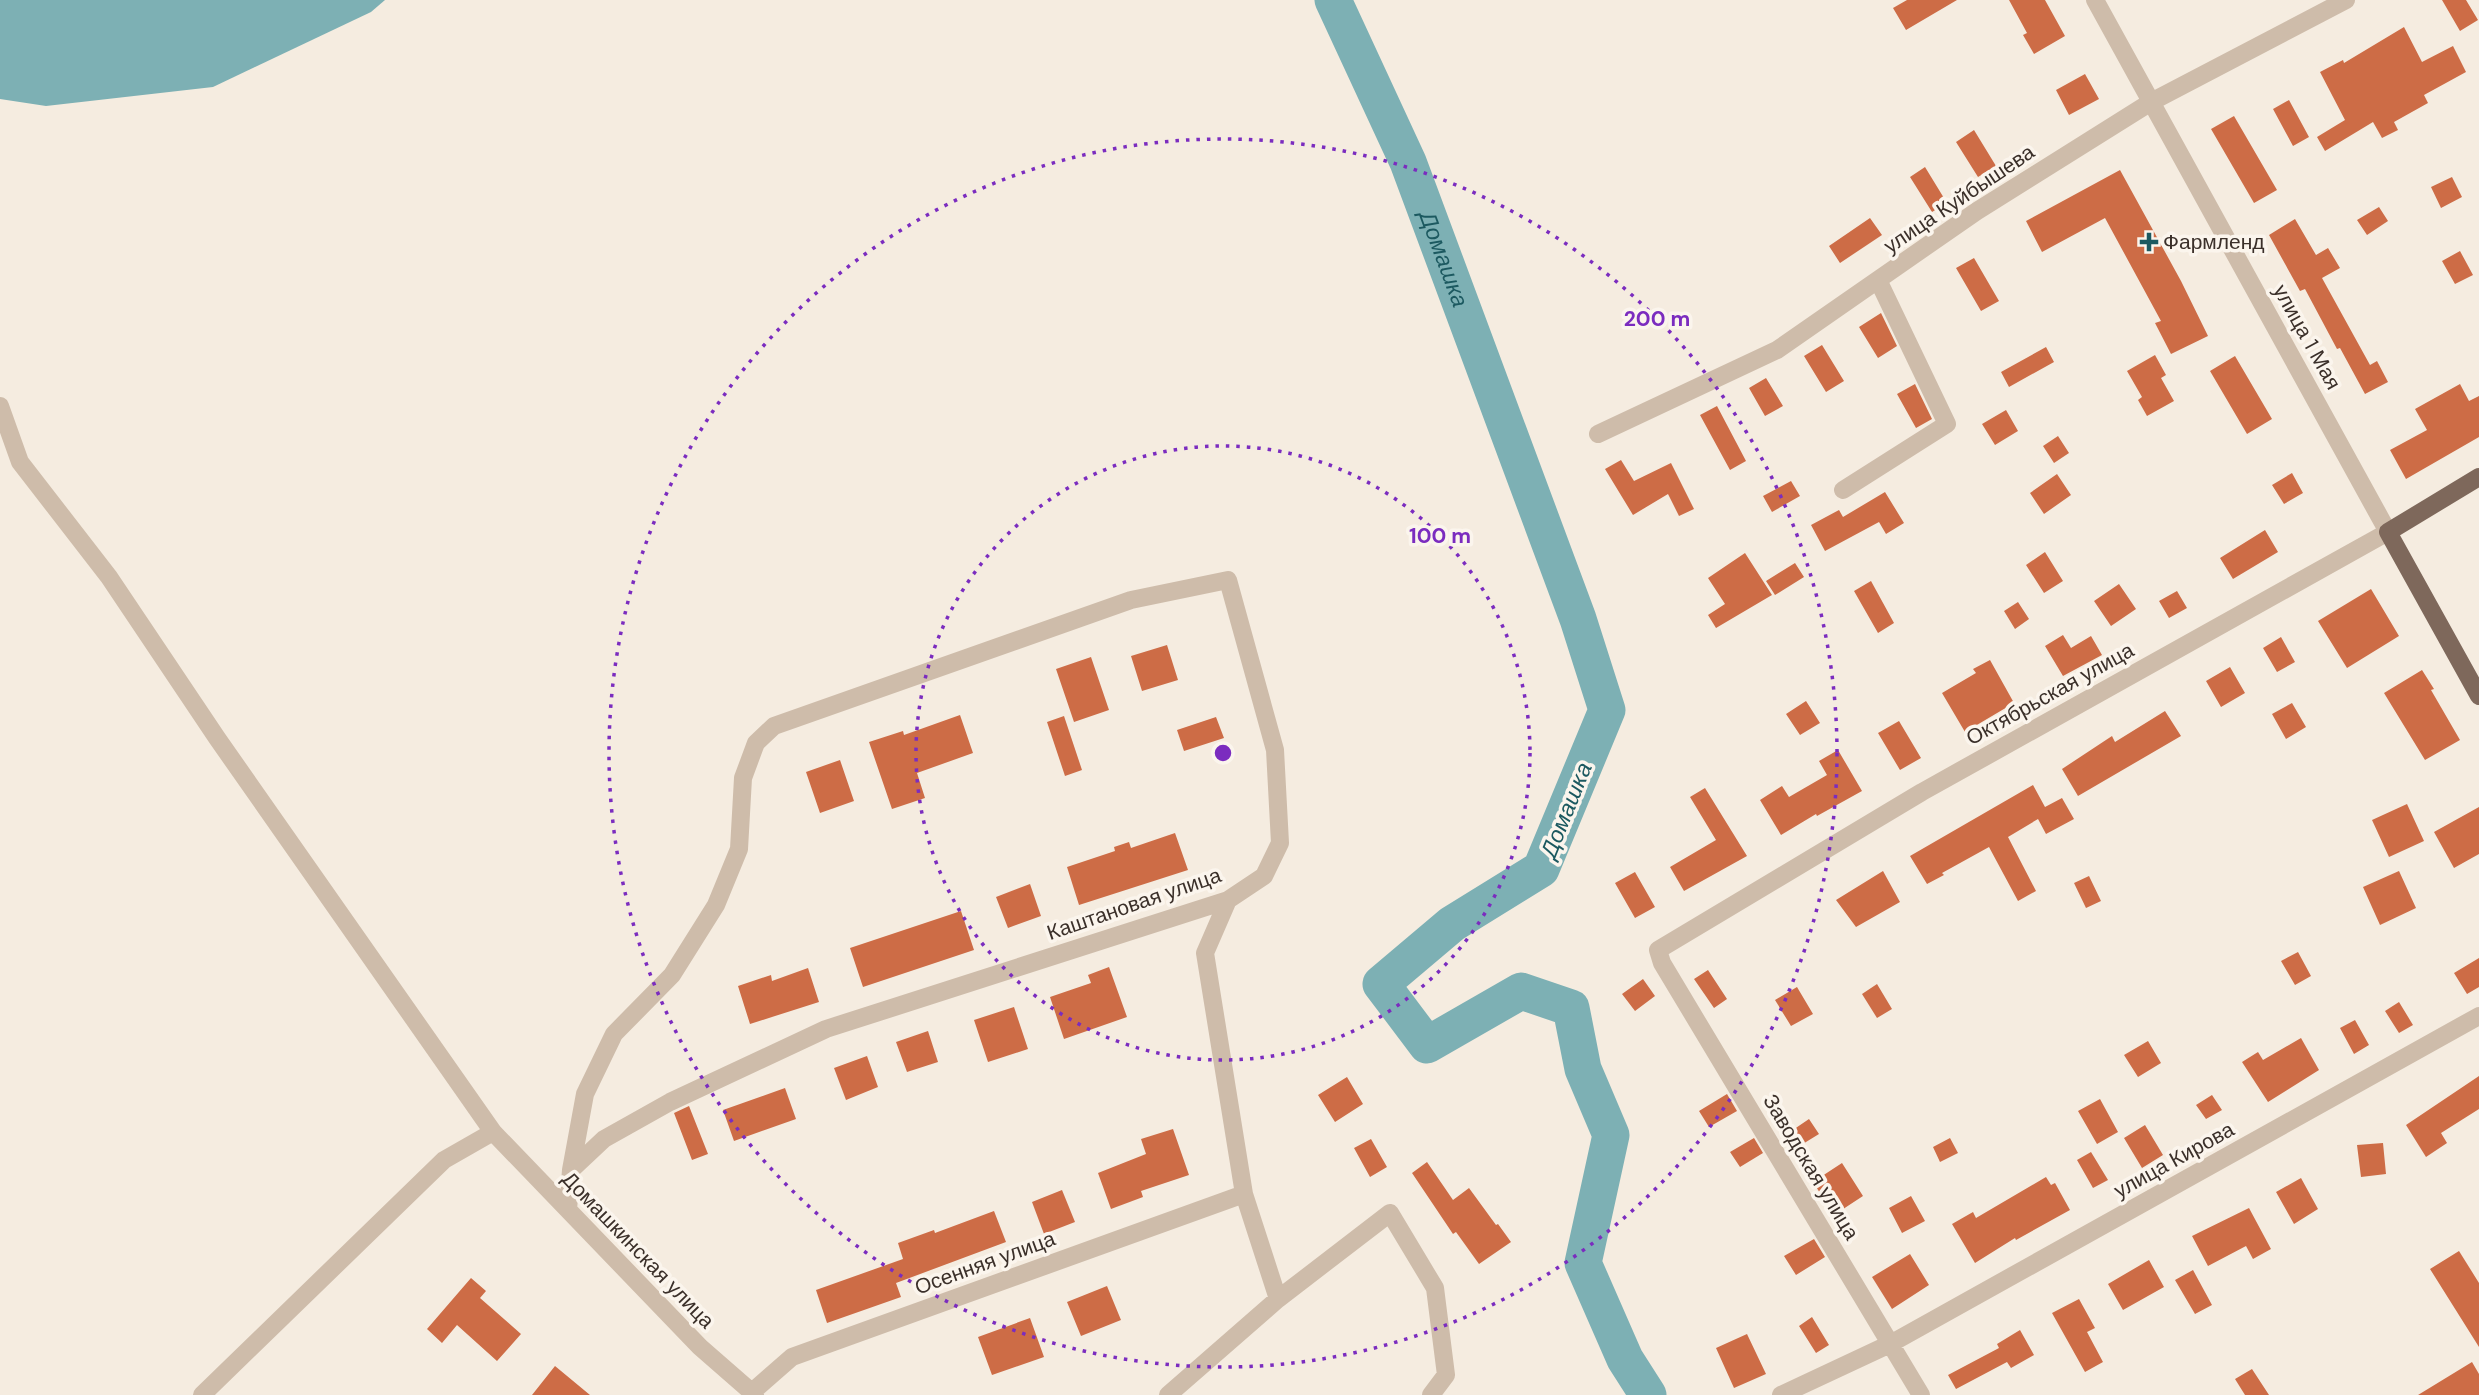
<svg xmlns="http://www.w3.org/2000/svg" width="2479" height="1395" viewBox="0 0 2479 1395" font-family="'DM Sans',sans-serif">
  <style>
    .water { fill: #7db0b4 }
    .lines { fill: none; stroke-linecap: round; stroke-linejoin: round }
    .river { stroke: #7db0b4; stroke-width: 37 }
    .building { fill: #cd6c46 }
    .minor { stroke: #cebcaa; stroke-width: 18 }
    .major { stroke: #7e685b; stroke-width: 18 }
    .ring { fill: none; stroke: #7b2cbf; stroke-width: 3.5; stroke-dasharray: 3.5 7 }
    .poi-dot { fill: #1c5960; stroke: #fbf5ed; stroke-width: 2.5 }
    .labels { text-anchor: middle; stroke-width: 7; stroke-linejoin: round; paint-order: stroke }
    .street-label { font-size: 21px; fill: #3b302a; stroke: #fbf5ed }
    .poi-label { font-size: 21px; fill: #3b302a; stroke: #fbf5ed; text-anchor: start }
    .water-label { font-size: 23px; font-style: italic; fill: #1c5960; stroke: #fbf5ed }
    .centre { fill: #7b2cbf; stroke: #fbf5ed; stroke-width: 3.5 }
    .ring-label { font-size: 21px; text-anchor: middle; font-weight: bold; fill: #7b2cbf; stroke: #fbf5ed; stroke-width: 7; stroke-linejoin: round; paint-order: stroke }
  </style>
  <rect width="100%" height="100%" fill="#f5ece0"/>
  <path class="water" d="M0,0H385L371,12L213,87L46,106L0,99Z"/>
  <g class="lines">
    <path class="river" id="s1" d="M1333,0L1408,162L1578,619L1607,710L1541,869L1452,924L1381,984L1427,1045L1521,991L1571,1008L1583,1069L1611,1135L1583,1263L1625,1359L1648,1395"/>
  </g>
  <path class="building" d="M1907,0H1957L1906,30L1893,8Z
    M2009,0H2045L2065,36L2034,54L2023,35L2027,33Z
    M2442,0H2466L2478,20L2460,31Z
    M2404,27L2422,62L2453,46L2466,72L2424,95L2428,103L2394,122L2398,130L2382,138L2373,122L2325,151L2317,137L2345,120L2320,72L2343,60L2344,63Z
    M2085,74L2099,99L2069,115L2056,90Z
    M2289,100L2309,137L2293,146L2273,109Z
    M2234,116L2277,190L2254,203L2211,129Z
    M1974,130L1996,166L1978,177L1956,142Z
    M1925,167L1947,203L1932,212L1910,177Z
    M2120,170L2181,281L2208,336L2171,354L2155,323L2161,321L2105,218L2042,252L2026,221Z
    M2452,177L2462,197L2441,208L2431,187Z
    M2379,207L2388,221L2367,235L2357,220Z
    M1870,218L1882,235L1840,263L1829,246Z
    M2295,219L2316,255L2328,248L2340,268L2322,278L2370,365L2377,361L2388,382L2365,394L2340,348L2337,349L2305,289L2300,291L2269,235Z
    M2460,251L2473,275L2455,284L2442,261Z
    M1974,258L1999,301L1981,311L1956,268Z
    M1881,313L1897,346L1878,358L1859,327Z
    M1822,345L1844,381L1826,392L1804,356Z
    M2046,347L2054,362L2009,387L2001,372Z
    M2155,355L2166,375L2161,378L2174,401L2147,416L2138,400L2142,397L2127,371Z
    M2235,356L2272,419L2247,434L2210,371Z
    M1766,378L1783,406L1765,416L1749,388Z
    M1915,384L1932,419L1916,428L1897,394Z
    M2460,384L2469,401L2479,396V437L2406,479L2390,450L2427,430L2415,409Z
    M1717,406L1746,461L1730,470L1700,415Z
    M2006,410L2018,431L1995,445L1982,424Z
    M2058,436L2069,453L2054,463L2043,446Z
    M1621,460L1634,481L1671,463L1694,509L1679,516L1668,494L1633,515L1605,469Z
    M2292,473L2303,493L2284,504L2272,485Z
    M2057,474L2071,495L2044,514L2030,493Z
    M1791,481L1800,496L1772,512L1763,496Z
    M1885,492L1904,523L1886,534L1879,522L1825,551L1811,525L1839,510L1843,517Z
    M2265,530L2278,552L2233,579L2220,558Z
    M2045,552L2063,581L2044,593L2026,565Z
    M1745,553L1772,595L1716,628L1708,615L1725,604L1708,578Z
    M1795,563L1804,577L1775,595L1766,581Z
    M1871,581L1894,623L1878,633L1854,591Z
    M2119,584L2136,609L2111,626L2094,601Z
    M2371,589L2399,636L2347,668L2318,621Z
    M2177,591L2187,608L2169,618L2159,601Z
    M2018,602L2029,619L2015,629L2004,611Z
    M2063,635L2071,648L2091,636L2102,655L2063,676L2045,646Z
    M2281,637L2295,662L2277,672L2263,648Z
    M1167,645L1178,680L1142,691L1131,656Z
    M1091,657L1109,710L1074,722L1056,669Z
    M1990,660L2014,703L1965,732L1942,693L1976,673L1973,669Z
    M2230,667L2245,693L2221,707L2206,681Z
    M2422,670L2434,689L2431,690L2460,740L2425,760L2384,693Z
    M1806,701L1820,723L1800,735L1786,714Z
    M2292,703L2306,727L2286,739L2272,714Z
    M2165,711L2181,736L2078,796L2062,769L2112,736L2115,742Z
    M960,715L973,753L917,773L925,798L892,809L869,742L903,731L904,735Z
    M1064,716L1082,770L1065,776L1047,722Z
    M1216,717L1224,738L1184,751L1177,730Z
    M1899,721L1921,758L1900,770L1878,733Z
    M1838,750L1862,791L1817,816L1816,814L1781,835L1760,800L1782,786L1789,797L1827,775L1819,761Z
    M840,760L854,801L820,813L806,772Z
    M2033,785L2045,807L2062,798L2074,819L2046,834L2038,819L2008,837L2036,891L2018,901L1989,847L1942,873L1944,875L1927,884L1910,856Z
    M1705,788L1747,856L1684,891L1670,867L1716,840L1690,797Z
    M2407,804L2424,841L2389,857L2372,820Z
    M2479,807V854L2454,868L2434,832Z
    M1175,833L1188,870L1079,905L1067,867L1115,851L1114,847L1129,842L1131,848Z
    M1883,871L1900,902L1856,927L1836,900Z
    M2399,871L2416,908L2380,925L2363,887Z
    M1635,872L1655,907L1635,918L1615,883Z
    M2089,876L2101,901L2086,908L2074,883Z
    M1030,884L1041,916L1008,928L996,897Z
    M961,911L974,950L863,987L850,948Z
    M2298,952L2311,976L2295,985L2281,961Z
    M2479,958V987L2467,994L2454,973Z
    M1109,967L1127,1017L1064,1039L1050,997L1091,983L1088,975Z
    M808,968L819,1002L750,1024L738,986L771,975L772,981Z
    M1708,970L1727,999L1714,1008L1694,979Z
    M1643,979L1655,996L1635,1011L1622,994Z
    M1877,984L1892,1009L1877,1018L1862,994Z
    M1797,987L1813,1014L1791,1026L1775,1000Z
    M2399,1002L2413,1025L2399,1033L2385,1011Z
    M1014,1007L1028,1049L988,1062L974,1020Z
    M2355,1020L2369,1045L2354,1054L2340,1028Z
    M928,1031L938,1062L907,1072L896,1042Z
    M2301,1038L2319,1070L2268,1102L2242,1062L2258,1052L2263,1060Z
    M2148,1041L2161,1063L2138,1077L2124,1055Z
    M867,1056L878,1087L846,1100L834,1068Z
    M2479,1076V1109L2441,1133L2447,1143L2426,1157L2406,1125Z
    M1347,1077L1363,1104L1335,1122L1318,1095Z
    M785,1088L796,1119L734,1141L723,1110Z
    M1727,1094L1737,1111L1709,1127L1699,1111Z
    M2212,1095L2222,1110L2206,1119L2196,1105Z
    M2100,1099L2118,1132L2097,1144L2078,1111Z
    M689,1106L708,1154L692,1160L674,1113Z
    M1809,1119L1819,1134L1793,1150L1784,1136Z
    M2145,1125L2163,1155L2142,1168L2124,1138Z
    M1173,1129L1189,1175L1141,1191L1143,1197L1111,1209L1098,1173L1146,1154L1141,1139Z
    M1754,1138L1763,1153L1740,1167L1730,1152Z
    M1950,1138L1958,1153L1940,1162L1933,1147Z
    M1371,1139L1387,1167L1370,1177L1354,1148Z
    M2383,1143L2386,1174L2361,1177L2357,1145Z
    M2091,1152L2108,1180L2093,1188L2077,1160Z
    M1427,1162L1453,1200L1469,1188L1496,1225L1498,1224L1511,1242L1479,1264L1456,1232L1453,1234L1412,1173Z
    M1842,1163L1863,1196L1834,1215L1813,1182Z
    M2046,1177L2051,1185L2055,1183L2070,1210L2016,1240L2015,1238L1975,1263L1952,1224L1973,1212L1976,1218Z
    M2301,1178L2318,1209L2294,1224L2276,1192Z
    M1062,1190L1075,1222L1044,1234L1032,1202Z
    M1911,1196L1925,1221L1902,1233L1889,1208Z
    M2249,1208L2271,1249L2253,1259L2246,1246L2208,1266L2192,1236Z
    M994,1211L1006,1242L896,1283L901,1297L827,1323L816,1290L903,1259L898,1243L934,1230L935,1233Z
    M1814,1239L1825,1257L1796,1275L1784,1256Z
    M2459,1251L2479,1283V1347L2430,1269Z
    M1910,1254L1929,1285L1892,1309L1872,1277Z
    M2149,1260L2164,1287L2123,1310L2108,1284Z
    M2193,1270L2212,1305L2195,1314L2175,1280Z
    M471,1278L486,1291L480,1298L521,1334L497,1361L457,1325L442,1343L427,1329Z
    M1107,1286L1121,1320L1081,1336L1067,1302Z
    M2079,1299L2095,1328L2087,1332L2103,1362L2085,1372L2052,1313Z
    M1812,1317L1829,1345L1816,1353L1799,1326Z
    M1030,1318L1044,1357L992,1375L978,1337Z
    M2020,1330L2034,1355L2011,1368L2007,1362L1956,1389L1948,1375L1999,1348L1997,1344Z
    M1747,1334L1766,1374L1734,1388L1716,1348Z
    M2472,1362L2479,1374V1395H2418Z
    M555,1366L590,1395H532Z
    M2252,1369L2269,1395H2245L2235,1379Z"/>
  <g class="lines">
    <path class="minor" d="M0,406L20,462L109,577L217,738L493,1132L700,1347L755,1395
      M1598,434L1777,350L1977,211L2151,102L2346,0
      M1843,490L1947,424L1878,280
      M1228,900L1205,953L1244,1194L1278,1299
      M568,1210L571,1170L604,1139L670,1102L826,1029L1228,900L1264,876L1280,843L1275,750L1228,580L1131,600L774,726L756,743L743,778L739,849L716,905L672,975L614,1034L585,1094L571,1170
      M752,1392L792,1357L1244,1194
      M202,1395L444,1160L493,1132
      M1168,1395L1278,1299L1390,1213L1435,1288L1446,1375L1431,1395
      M1781,1395L1890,1344L2479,1016
      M1921,1395L1662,963L1658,950L1922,792L2388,532L2095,0"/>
    <path class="major" d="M2479,477L2388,532L2479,696"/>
  </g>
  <g class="ring">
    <circle cx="1223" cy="753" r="307"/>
    <circle cx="1223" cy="753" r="614"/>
  </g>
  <path class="poi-dot" d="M2145.5 231.5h7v7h7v7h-7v7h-7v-7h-7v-7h7z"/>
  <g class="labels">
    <g class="street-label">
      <text transform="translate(1959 199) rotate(-34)" y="7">улица Куйбышева</text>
      <text transform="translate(2307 337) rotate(61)" y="7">улица 1 Мая</text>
      <text transform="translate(2050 694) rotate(-29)" y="7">Октябрьская улица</text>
      <text transform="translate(1134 904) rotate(-19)" y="7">Каштановая улица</text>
      <text transform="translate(2174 1160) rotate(-29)" y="7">улица Кирова</text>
      <text transform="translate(1811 1167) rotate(59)" y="7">Заводская улица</text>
      <text transform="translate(638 1250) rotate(46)" y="7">Домашкинская улица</text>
      <text transform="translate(985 1263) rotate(-20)" y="7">Осенняя улица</text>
    </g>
    <g class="poi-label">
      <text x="2163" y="249">Фармленд</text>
    </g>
    <g class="water-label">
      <text dy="8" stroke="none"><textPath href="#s1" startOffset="282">Домашка</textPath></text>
      <text transform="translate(1566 810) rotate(-68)" y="8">Домашка</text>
    </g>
  </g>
  <circle cx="1223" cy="753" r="10" class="centre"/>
  <g class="ring-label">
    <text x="1657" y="326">200 m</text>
    <text x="1440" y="543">100 m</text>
  </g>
</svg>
